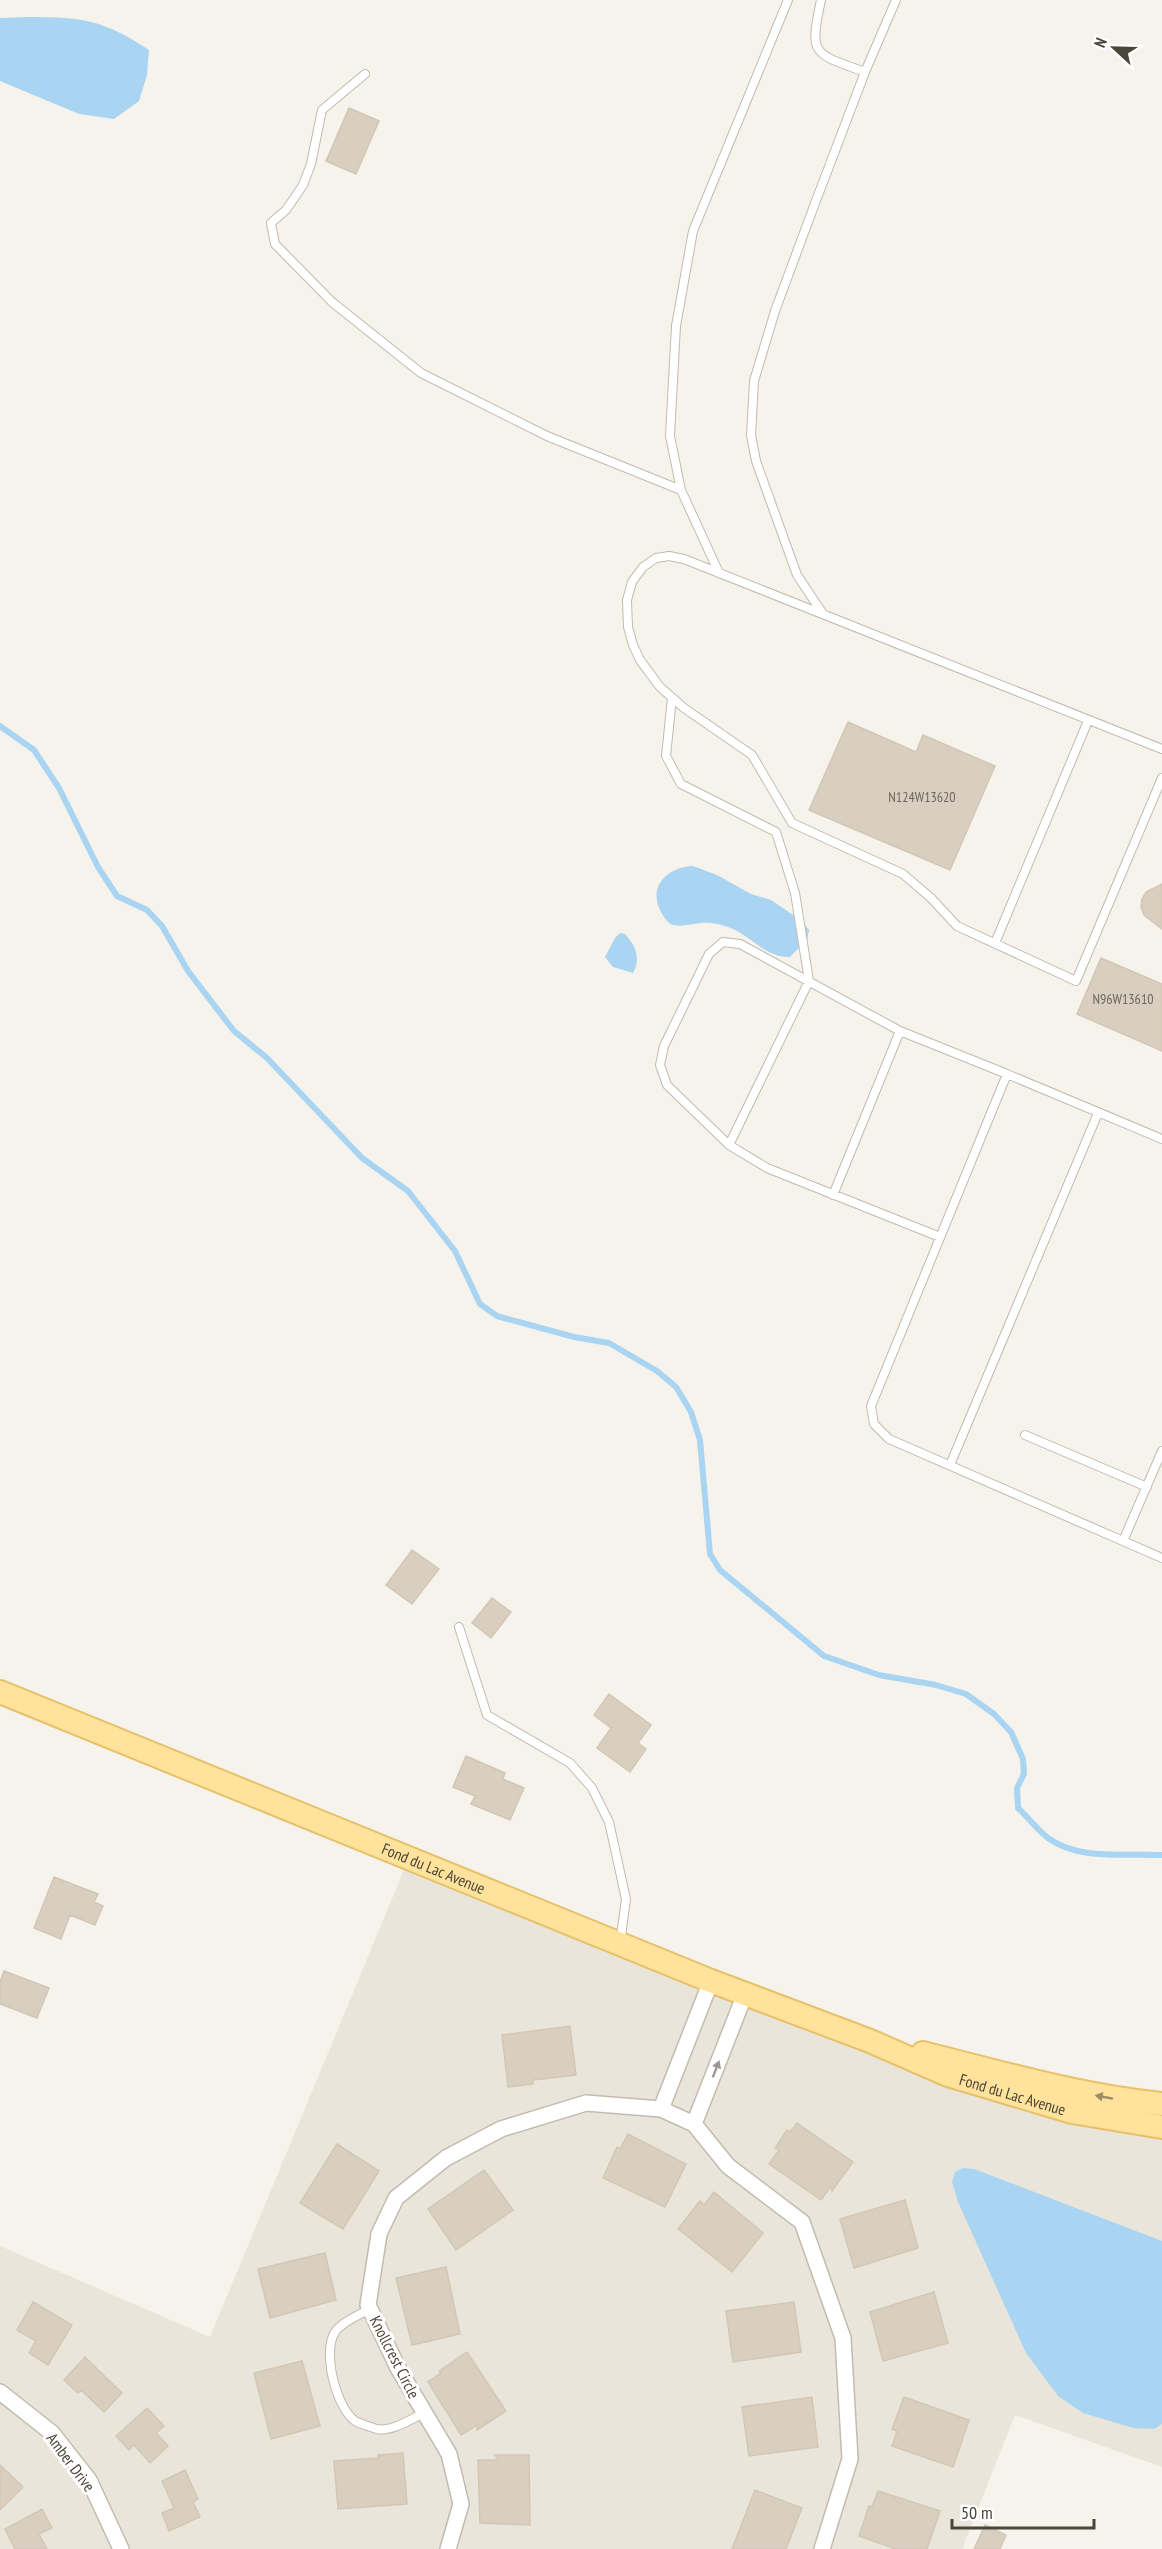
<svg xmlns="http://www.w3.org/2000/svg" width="1162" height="2549" viewBox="0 0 1162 2549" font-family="'PT Sans Narrow',sans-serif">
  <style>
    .residential { fill: #eae5da }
    .water { fill: #a9d4f2 }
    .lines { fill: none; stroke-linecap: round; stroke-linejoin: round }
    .stream { stroke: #a9d4f2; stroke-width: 6 }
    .building { fill: #d8cfc1; stroke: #d3c7b4; stroke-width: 1.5 }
    .lane-casing { stroke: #c2bbae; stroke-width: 10 }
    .street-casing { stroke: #c2bbae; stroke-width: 18 }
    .primary-casing { stroke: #e6c16a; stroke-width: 26 }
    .lane { stroke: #fff; stroke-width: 8 }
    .street { stroke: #fff; stroke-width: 15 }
    .primary { stroke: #ffe39c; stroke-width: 22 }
    .oneway { fill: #9c9892 }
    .oneway2 { fill: #9c8c66 }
    .labels { text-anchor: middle; stroke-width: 6; stroke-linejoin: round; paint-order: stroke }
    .number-label { font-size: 14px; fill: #6e675b }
    .street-label { font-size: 16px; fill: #4b4439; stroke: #fff }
  </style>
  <rect width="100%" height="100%" fill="#f6f3ec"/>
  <path class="residential" d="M409,1858L711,1981L1162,2136V2467L1015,2415L962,2549H0V2246L210,2337Z"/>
  <path class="water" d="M29,17C82,17 104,20 149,50L147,75L139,101L114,119L79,114L0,81V18Z
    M693,866L717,875L751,894L771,900L802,921L809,930L807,940L790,957C767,958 753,938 733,929C724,925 711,922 701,923C692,924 682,927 673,925C667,923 664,917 661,912C647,886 668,867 693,866Z
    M620,933L625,934C636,946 641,958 633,973L613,967L605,957L615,938Z
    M963,2168L974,2169L1162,2241V2424L1154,2429L1133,2428L1083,2413L1058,2396L1026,2353L958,2202L952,2182L955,2172Z"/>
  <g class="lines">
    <path class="stream" d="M0,726L34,750L59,788L98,867L117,896L147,910L162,926L188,971L234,1031L267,1058L362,1158L408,1191L455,1251L480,1304L497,1316L574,1337L609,1343L657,1371L676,1387L691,1412L700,1440L710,1554L720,1570L824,1656L879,1675L936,1685L966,1694L994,1714L1011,1732L1023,1759L1024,1774L1017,1788L1018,1808C1028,1817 1037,1830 1048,1838C1080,1861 1125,1853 1162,1855"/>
  </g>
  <path class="building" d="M349,108L379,121L356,174L326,161Z
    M848,722L916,752L923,735L995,766L950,870L809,810Z
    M1162,884V929L1144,915L1141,907L1142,899L1146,892Z
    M1101,958L1162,984V1051L1077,1014Z
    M412,1550L439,1569L412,1604L386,1585Z
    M492,1598L511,1612L491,1638L472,1623Z
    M609,1694L651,1725L638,1743L646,1749L630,1772L597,1748L611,1728L594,1715Z
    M466,1756L505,1773L503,1779L524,1788L510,1820L471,1804L475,1796L453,1787Z
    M54,1877L98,1894L94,1902L103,1906L95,1925L70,1915L61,1939L34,1928Z
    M4,1971L49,1988L37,2018L0,2004V1982Z
    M570,2026L576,2075L533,2080V2084L508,2087L502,2035Z
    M797,2123L853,2162L832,2191L831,2186L821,2200L769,2164L779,2150L775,2148L787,2130L790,2132Z
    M628,2134L686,2164L665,2207L603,2178L617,2147L620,2149Z
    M337,2144L379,2171L343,2229L300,2203Z
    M484,2170L513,2210L456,2250L428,2209Z
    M714,2192L763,2233L732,2272L678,2229L700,2201L704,2205Z
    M905,2200L918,2248L854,2268L840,2219Z
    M325,2253L336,2300L270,2318L258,2269Z
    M446,2267L460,2334L412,2345L396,2278Z
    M934,2292L948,2343L883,2361L870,2312Z
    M33,2302L72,2325L48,2365L29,2353L36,2341L17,2330Z
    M794,2302L801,2352L733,2362L726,2311Z
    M467,2352L506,2411L477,2430V2425L461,2435L428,2382L441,2373L439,2371Z
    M85,2357L122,2393L104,2412L81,2390L78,2393L64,2380Z
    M302,2361L320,2426L271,2439L254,2373Z
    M812,2397L818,2447L749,2456L742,2407Z
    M904,2397L969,2420L953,2467L892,2446L897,2431L892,2429Z
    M147,2408L164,2426L156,2433L168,2446L150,2463L134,2445L129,2450L116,2436Z
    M403,2453L407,2504L338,2509L334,2461L378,2458V2455Z
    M495,2455H529L530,2525L480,2523L478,2460H499Z
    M0,2465L23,2487L0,2510Z
    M185,2470L198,2499L193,2502L200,2517L169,2531L162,2513L174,2508L162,2481Z
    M755,2490L802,2508L786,2549H732Z
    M878,2491L940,2511L927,2549H896L859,2536L869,2506L872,2507Z
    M42,2509L52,2528L39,2534L47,2549H15L5,2529Z
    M985,2525L1006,2535L1000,2549H974Z"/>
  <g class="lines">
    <defs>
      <path id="lane" d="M821,0C809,56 813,53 865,72
        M365,74L322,110L311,164L303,185L286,210L271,223L275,244L332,302L421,373L547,436L681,490
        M719,573L681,490L670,436L676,326L693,231L788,0
        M823,614L797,575L756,461L751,435L754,381L775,311L814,206L865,72L896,0
        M672,698L666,756L681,784L776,832L795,893L809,981L729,1145
        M1162,749L684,559L669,556L656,558L643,567L632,582L627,600L628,627L633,645L640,660L660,687L684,708L752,755L792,823L903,874L931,898L957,926L1076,981L1162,778
        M995,943L1088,721
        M833,1195L900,1031
        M940,1237L767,1168L729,1145L667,1085L660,1065L664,1046L709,954L723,942L740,944L900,1031L1007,1074
        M1025,1435L1147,1487
        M1162,1451L1123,1541L1162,1558
        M950,1465L1098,1113
        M1123,1541L889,1439L874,1424L871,1406L1007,1074L1162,1139
        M459,1627L487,1715L570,1763L592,1788L609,1822L626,1899L620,1943
        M370,2309C359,2315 342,2322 335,2332C322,2352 336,2407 355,2421C360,2424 371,2427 377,2429C392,2432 411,2419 424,2413"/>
      <path id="street" d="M661,2109L711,1981
        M694,2124L745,1994
        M0,2392L52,2433L89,2480L121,2549
        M448,2549L461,2504L449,2454L398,2368L368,2305L379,2234L396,2198L446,2158L501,2129L586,2103L661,2109L694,2124L728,2166L802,2222L843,2338L850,2459L822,2549"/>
      <g id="primary">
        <path id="s1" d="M0,1692L711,1981L870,2041L948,2075L1072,2112L1162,2127"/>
        <path d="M923,2053C1003,2073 1080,2096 1162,2104"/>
      </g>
    </defs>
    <use href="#lane" class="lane-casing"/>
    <use href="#street" class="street-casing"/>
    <use href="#primary" class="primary-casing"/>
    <use href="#lane" class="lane"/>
    <use href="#street" class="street"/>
    <use href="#primary" class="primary"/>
  </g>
  <defs><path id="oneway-solid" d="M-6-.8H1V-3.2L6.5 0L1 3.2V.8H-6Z" transform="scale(1.5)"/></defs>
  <use class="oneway" href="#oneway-solid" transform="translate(716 2069) rotate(-69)"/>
  <use class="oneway2" href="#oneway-solid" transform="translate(1104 2097) rotate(-170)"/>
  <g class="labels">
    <g class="number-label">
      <text x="922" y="802">N124W13620</text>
      <text x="1123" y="1004">N96W13610</text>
    </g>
    <g class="street-label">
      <text dy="6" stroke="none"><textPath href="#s1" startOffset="468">Fond du Lac Avenue</textPath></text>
      <text dy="6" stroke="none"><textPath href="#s1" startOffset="1090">Fond du Lac Avenue</textPath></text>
      <text transform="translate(395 2357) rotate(63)" y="6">Knollcrest Circle</text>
      <text transform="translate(71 2462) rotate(53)" y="6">Amber Drive</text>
    </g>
  </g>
  <g transform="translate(1114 48) rotate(292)" stroke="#ffffff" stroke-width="4.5" paint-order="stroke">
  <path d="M0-4.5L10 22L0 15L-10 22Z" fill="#4b4439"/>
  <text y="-9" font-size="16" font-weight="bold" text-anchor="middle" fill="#4b4439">N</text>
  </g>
  <path d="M952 2519v9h142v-9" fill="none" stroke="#4b4439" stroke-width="3"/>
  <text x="961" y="2519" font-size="18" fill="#4b4439" stroke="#ffffff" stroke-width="4.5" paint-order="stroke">50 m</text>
</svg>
